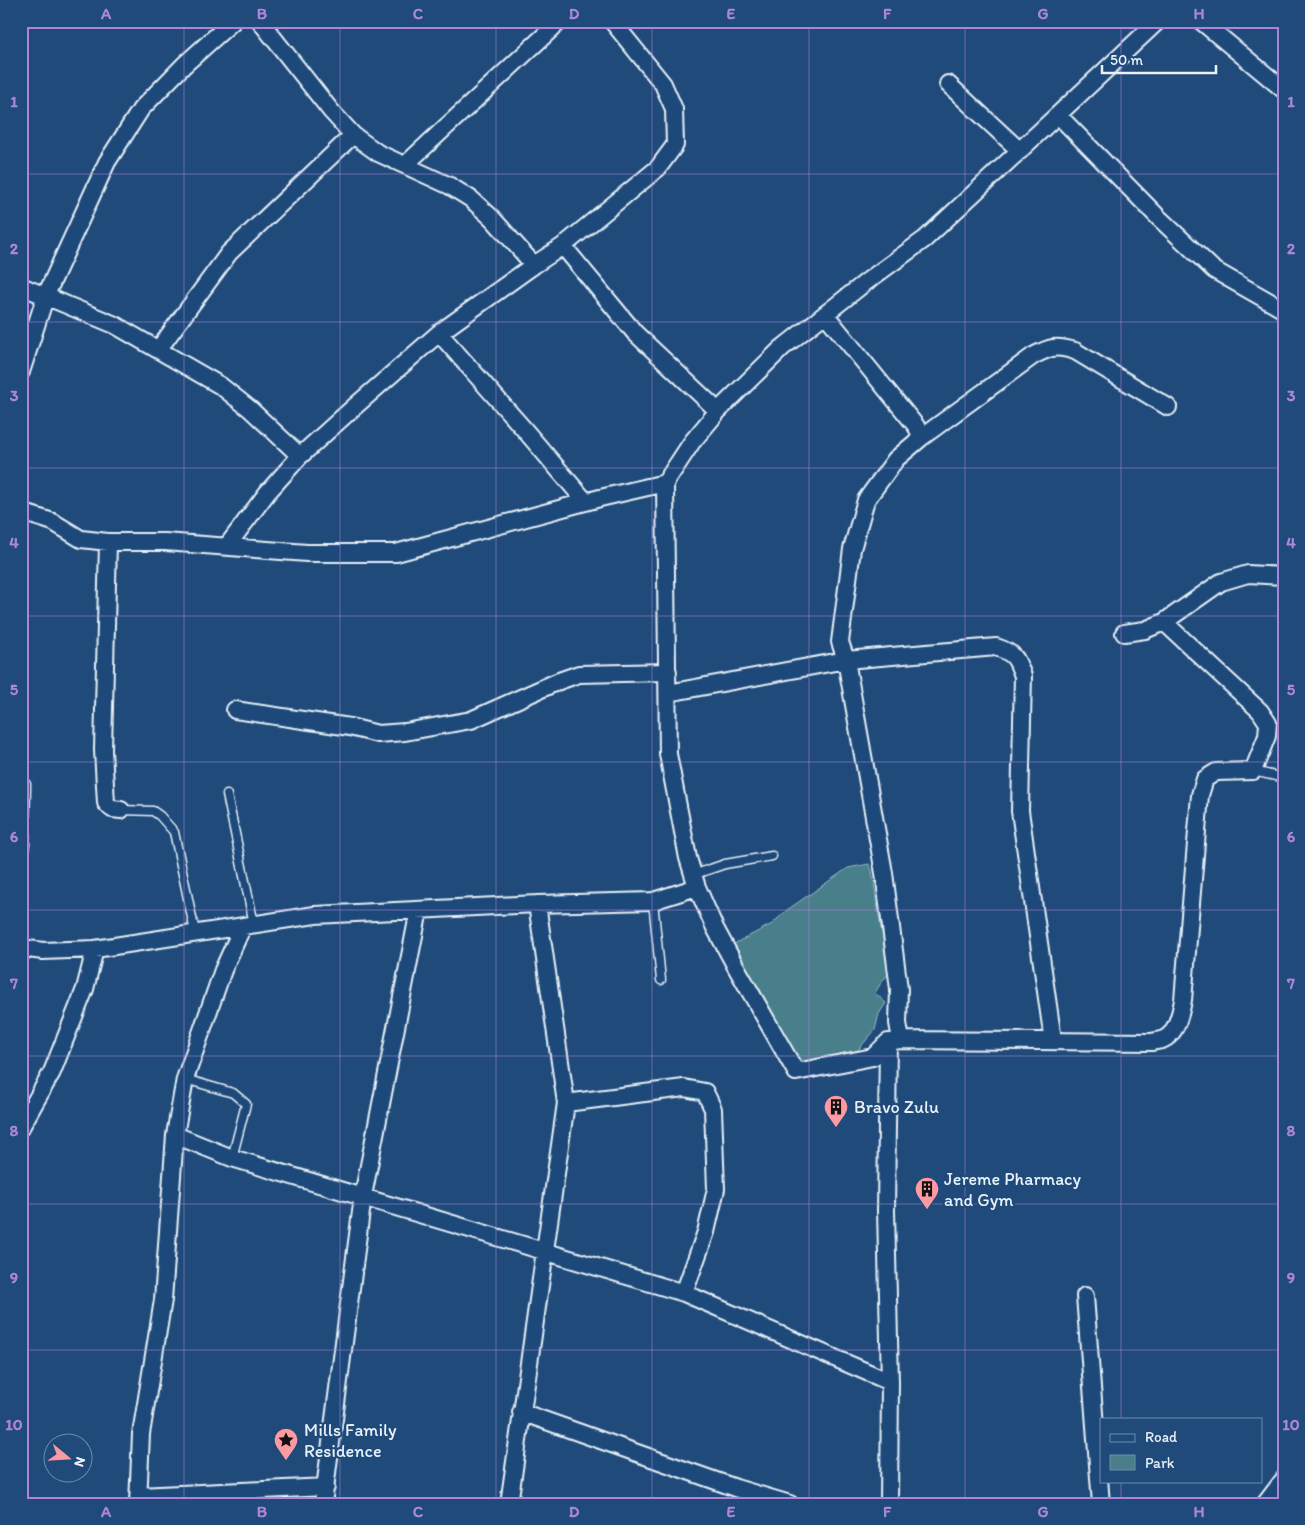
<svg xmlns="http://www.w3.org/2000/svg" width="1305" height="1525" viewBox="0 0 1305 1525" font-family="Itim,sans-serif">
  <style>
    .green { fill: #4a7e8b; stroke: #99b8c2 }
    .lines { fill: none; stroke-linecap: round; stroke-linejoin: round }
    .lane-casing { stroke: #e8f1f8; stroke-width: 11 }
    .street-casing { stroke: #e8f1f8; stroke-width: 20 }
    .lane { stroke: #1f4a7a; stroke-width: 8 }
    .street { stroke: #1f4a7a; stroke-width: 16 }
    .grid { fill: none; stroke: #ac85d9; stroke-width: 1; stroke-opacity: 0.55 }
    .labels { text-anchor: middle; stroke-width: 4.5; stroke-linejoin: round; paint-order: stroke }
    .poi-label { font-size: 18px; fill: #e8f1f8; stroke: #1f4a7a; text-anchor: start }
    .neatline { fill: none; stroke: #ac85d9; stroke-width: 2 }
    .grid-label { font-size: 16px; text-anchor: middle; font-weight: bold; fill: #ac85d9 }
  </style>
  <rect width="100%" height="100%" fill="#1f4a7a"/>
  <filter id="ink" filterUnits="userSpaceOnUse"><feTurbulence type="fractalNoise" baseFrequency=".02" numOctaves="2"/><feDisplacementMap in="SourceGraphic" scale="10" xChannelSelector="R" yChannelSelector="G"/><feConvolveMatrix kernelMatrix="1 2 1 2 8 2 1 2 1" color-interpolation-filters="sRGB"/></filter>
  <g filter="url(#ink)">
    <path class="green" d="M869,864L872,871L881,928L889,963V974L882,981L875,993L886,1003L879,1014L875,1030L852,1057L796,1067L739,965L734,944L772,924L787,910L848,868Z"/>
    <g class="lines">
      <defs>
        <path id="lane" d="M1253,771L1284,778
          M227,795L254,924
          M121,810L153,811L160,816L174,832L195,932
          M21,871L25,844L26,784
          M693,875L725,864L772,856
          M653,901L661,980
          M185,1079L233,1093L246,1104L232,1158"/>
        <path id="street" d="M260,21L331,111L353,135L378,153L450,186L471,199L492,218L534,265
          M1201,21L1284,90
          M948,84L1020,151
          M1058,115L1159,218L1214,270L1284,310
          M405,165L560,21
          M563,246L635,333L718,411
          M21,286L115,325L221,386L250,409L300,456
          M825,314L916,426L922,437
          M439,333L523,428L586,502
          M158,350L229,253L353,135
          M21,372L46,295L107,162L141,109L184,65L233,21
          M21,514H28L53,522L81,539L108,542H165L307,553H396L600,498L665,483
          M108,542L103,750L106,803L112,809L121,810
          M227,546L267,493L300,456L353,408L439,333L534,265L563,246L658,168L675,145L674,109L663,84L612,21
          M1124,633L1145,630L1164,622L1221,582L1248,574L1284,576
          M668,693L846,660L996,647C1015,653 1017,659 1023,676L1020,811L1053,1040
          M235,710L350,727L378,734L405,732L471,720L559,681L579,674L668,672
          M21,948L43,951L95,949L315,915L537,904L653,901L697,887
          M901,1040L898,1023L899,989L884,873L846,660L840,642L852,549L866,500L896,459L922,437L1033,356C1050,347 1056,345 1075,351L1168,407
          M890,1042L901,1040L1152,1042C1156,1041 1160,1041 1164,1039C1176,1034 1181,1012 1183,1000L1200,795L1205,779L1216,772L1253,771L1267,736L1268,723L1260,711L1164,622
          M566,1103L684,1088L705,1092L713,1109L716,1189L706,1232L684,1293
          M21,1127L52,1072L85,989L95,949
          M175,1135L232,1158L684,1293L890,1382
          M1085,1296L1101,1504
          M521,1412L736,1488L790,1504
          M139,1496L326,1487
          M138,1504L141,1434L163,1300L175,1135L185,1079L223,970L243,926
          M323,1504L363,1196L419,910
          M509,1504L566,1103L537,904
          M889,1504L890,1382L886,1211L888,1042L873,1057L796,1072L736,967L715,928L697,887L688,858L668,754L665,483L692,442L718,411L782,348L866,282L925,239L1158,21
          M1265,1504L1284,1479"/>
      </defs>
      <use href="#lane" class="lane-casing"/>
      <use href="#street" class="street-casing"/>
      <use href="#lane" class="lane"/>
      <use href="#street" class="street"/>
    </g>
  </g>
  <path class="grid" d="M184,21V1504M340,21V1504M496,21V1504M652,21V1504M809,21V1504M965,21V1504M1121,21V1419M21,174H1284M21,322H1284M21,468H1284M21,616H1284M21,762H1284M21,910H1284M21,1056H1284M21,1204H1284M21,1350H1284M1121,1481V1504"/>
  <defs>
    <symbol id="building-pin" viewBox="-11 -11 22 30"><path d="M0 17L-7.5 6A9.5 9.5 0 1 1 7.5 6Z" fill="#ff9aa2" stroke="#1f4a7a"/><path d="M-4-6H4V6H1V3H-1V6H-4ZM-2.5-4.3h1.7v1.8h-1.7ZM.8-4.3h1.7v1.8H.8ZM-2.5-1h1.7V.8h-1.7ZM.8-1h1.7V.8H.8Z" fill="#111"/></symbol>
    <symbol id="sight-pin" viewBox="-11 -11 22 30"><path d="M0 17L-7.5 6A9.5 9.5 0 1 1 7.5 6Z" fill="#ff9aa2" stroke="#1f4a7a"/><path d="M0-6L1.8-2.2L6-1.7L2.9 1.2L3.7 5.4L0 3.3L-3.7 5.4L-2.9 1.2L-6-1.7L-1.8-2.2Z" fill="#111"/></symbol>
  </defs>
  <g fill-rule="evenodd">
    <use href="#building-pin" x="822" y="1093" width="28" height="38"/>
    <use href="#building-pin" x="913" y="1175" width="28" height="38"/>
    <use href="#sight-pin" x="272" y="1426" width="28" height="38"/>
  </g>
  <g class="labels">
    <g class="poi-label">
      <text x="854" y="1113">Bravo Zulu</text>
      <text x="944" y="1185">Jereme Pharmacy<tspan x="944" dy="21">and Gym</tspan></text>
      <text x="304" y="1436">Mills Family<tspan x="304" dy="21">Residence</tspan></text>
    </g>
  </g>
  <rect width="1305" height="1525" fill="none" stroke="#1f4a7a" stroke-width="55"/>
  <rect x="1100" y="1418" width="162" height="65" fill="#1f4a7a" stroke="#6f8dac"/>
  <rect x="1110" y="1434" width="25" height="8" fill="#1f4a7a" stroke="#6f8dac"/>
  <text x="1145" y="1442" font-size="15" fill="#e8f1f8">Road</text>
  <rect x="1110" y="1455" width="25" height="15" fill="#4a7e8b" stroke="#6f8dac"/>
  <text x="1145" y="1468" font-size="15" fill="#e8f1f8">Park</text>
  <g transform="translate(68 1458) rotate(108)"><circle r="24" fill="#1f4a7a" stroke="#6f8dac"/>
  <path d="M0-4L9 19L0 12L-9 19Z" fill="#ff9aa2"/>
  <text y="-8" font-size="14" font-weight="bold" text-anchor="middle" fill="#e8f1f8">N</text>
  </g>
  <path d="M1102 65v8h114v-8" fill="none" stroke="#e8f1f8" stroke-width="2.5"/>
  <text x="1110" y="65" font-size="15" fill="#e8f1f8" stroke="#1f4a7a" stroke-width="4" paint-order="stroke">50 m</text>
  <rect x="28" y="28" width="1250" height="1470" class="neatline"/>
  <g class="grid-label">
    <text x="106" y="19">A</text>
    <text x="262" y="19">B</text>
    <text x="418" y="19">C</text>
    <text x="574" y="19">D</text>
    <text x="731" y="19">E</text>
    <text x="887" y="19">F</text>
    <text x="1043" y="19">G</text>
    <text x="1199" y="19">H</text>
    <text x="14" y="107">1</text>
    <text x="1291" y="107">1</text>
    <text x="14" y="254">2</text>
    <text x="1291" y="254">2</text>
    <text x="14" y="401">3</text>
    <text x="1291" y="401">3</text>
    <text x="14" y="548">4</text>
    <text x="1291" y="548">4</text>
    <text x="14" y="695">5</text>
    <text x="1291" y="695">5</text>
    <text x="14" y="842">6</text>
    <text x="1291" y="842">6</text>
    <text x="14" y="989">7</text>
    <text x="1291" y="989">7</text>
    <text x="14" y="1136">8</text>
    <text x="1291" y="1136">8</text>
    <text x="14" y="1283">9</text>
    <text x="1291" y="1283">9</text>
    <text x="14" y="1430">10</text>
    <text x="1291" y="1430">10</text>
    <text x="106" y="1517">A</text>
    <text x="262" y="1517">B</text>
    <text x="418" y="1517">C</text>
    <text x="574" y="1517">D</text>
    <text x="731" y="1517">E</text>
    <text x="887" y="1517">F</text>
    <text x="1043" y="1517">G</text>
    <text x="1199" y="1517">H</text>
  </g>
</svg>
